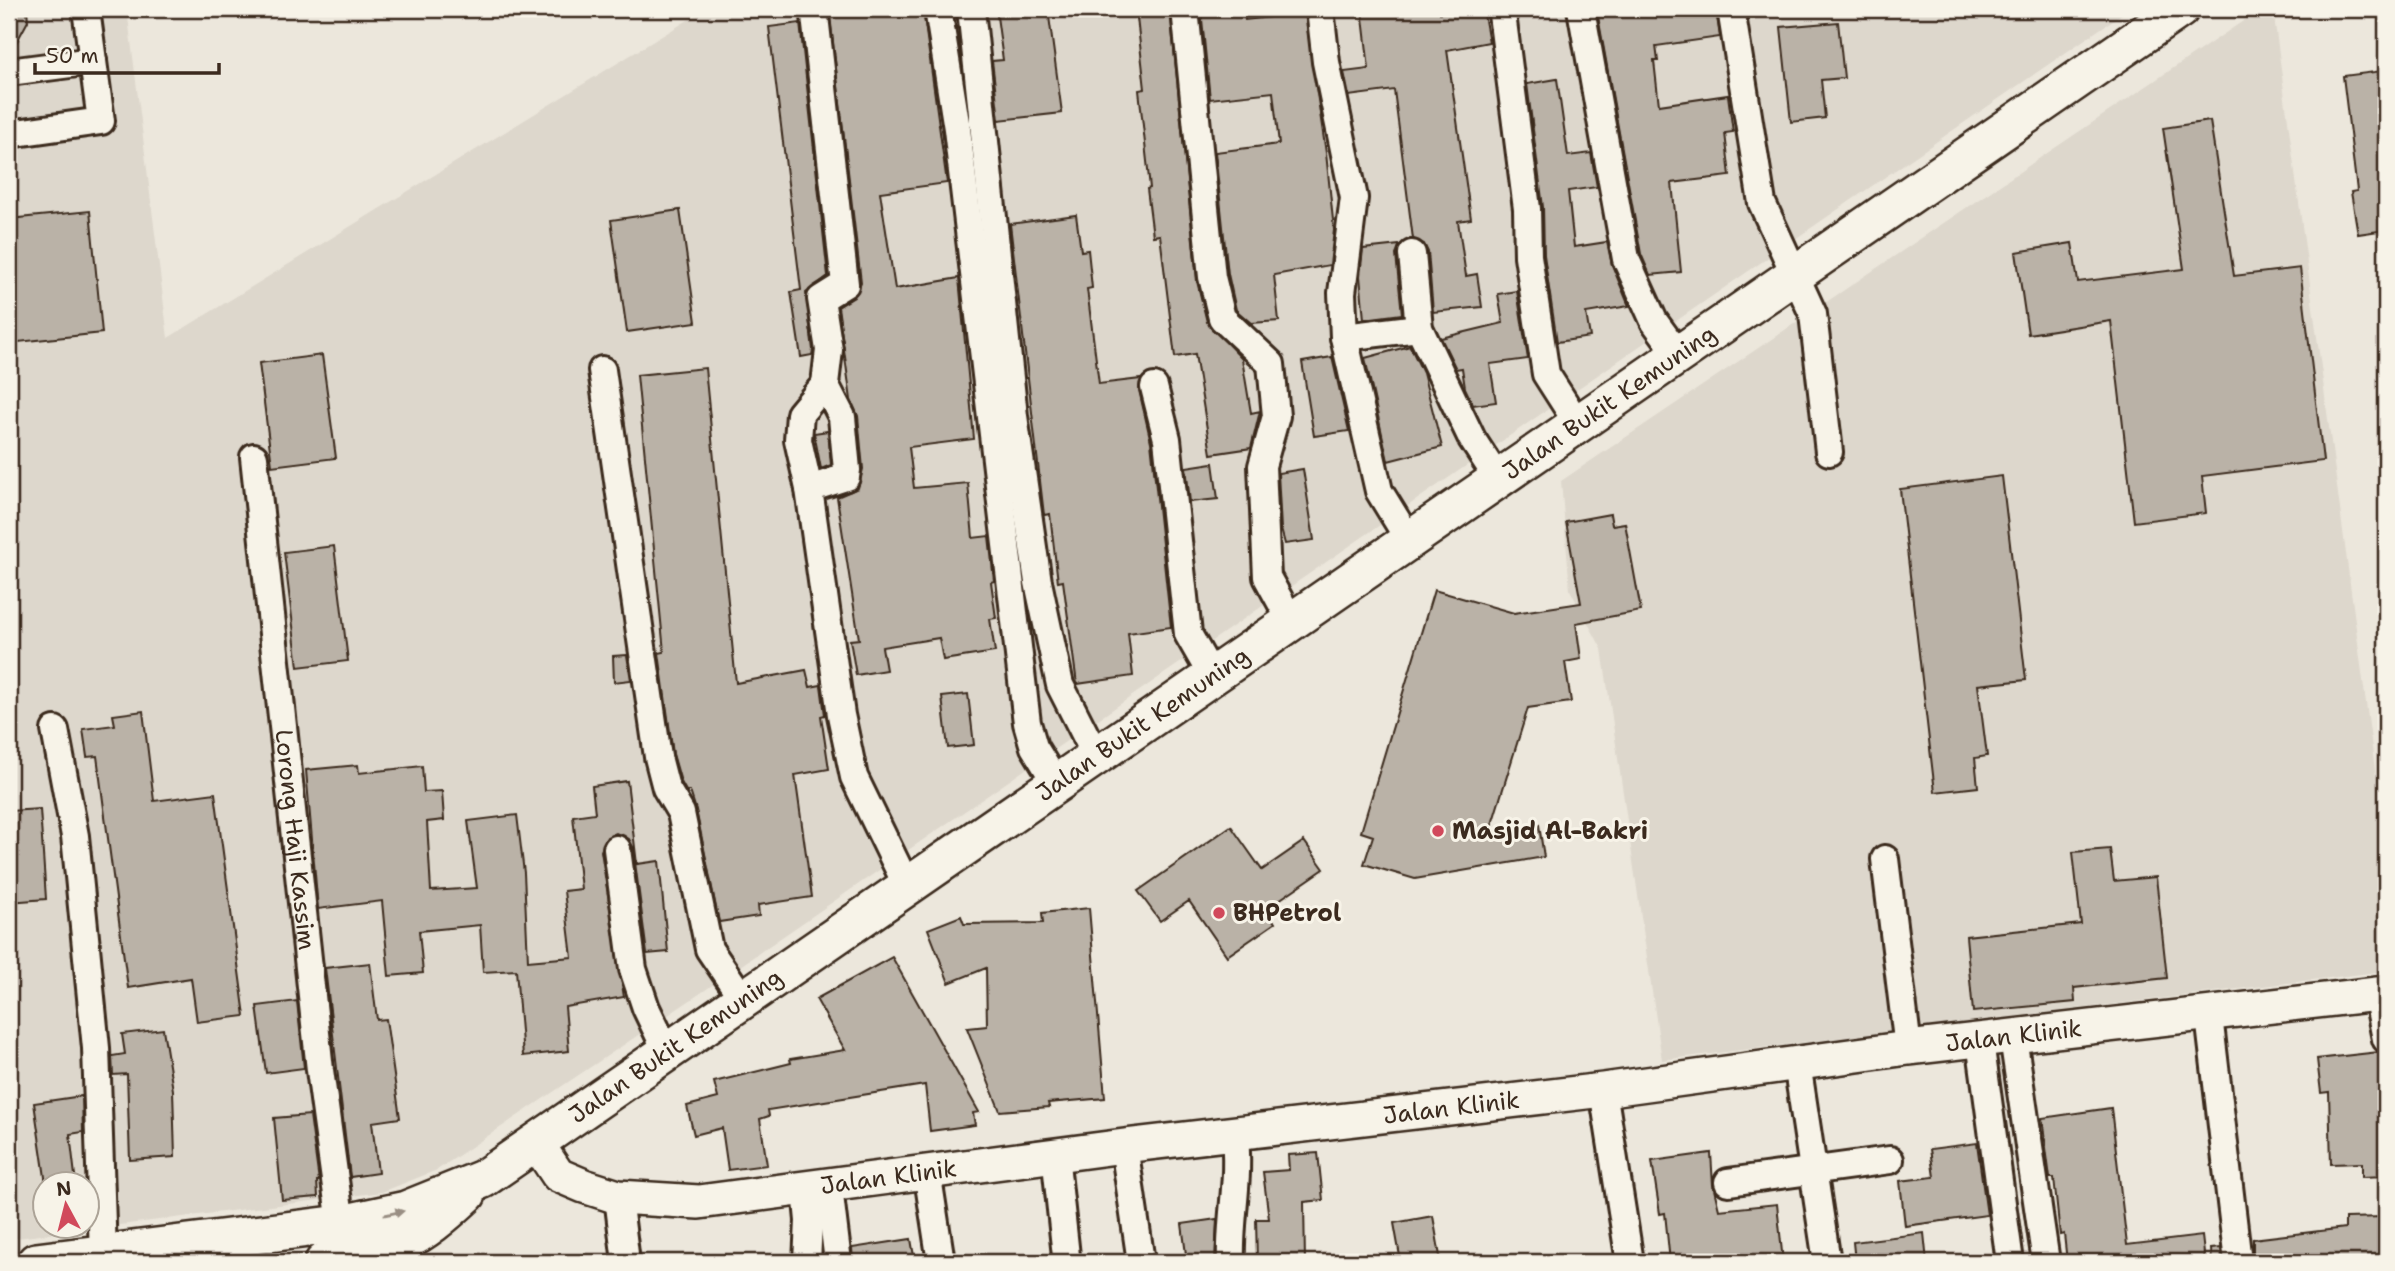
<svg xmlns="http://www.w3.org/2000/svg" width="2395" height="1271" viewBox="0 0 2395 1271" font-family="'Shantell Sans',sans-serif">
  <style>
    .built { fill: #ddd7cc; fill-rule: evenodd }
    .building { fill: #bab2a7; stroke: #3b2a1e; stroke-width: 2 }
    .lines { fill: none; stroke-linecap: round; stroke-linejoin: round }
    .minor-casing { stroke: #3b2a1e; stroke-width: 32 }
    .tertiary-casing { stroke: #3b2a1e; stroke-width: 38 }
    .secondary-casing { stroke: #3b2a1e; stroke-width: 42 }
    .minor { stroke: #f7f3e8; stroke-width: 26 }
    .tertiary { stroke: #f7f3e8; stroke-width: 33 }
    .secondary { stroke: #f7f3e8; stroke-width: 37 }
    .oneway { fill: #998e83 }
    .poi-dot { fill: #d1495b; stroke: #f7f3e8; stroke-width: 2.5 }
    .labels { text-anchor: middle; stroke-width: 6; stroke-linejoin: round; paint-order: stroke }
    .street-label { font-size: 24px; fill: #3b2a1e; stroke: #f7f3e8 }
    .poi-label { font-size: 24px; font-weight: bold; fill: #3b2a1e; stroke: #f7f3e8; text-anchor: start }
  </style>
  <rect width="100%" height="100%" fill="#ece7dc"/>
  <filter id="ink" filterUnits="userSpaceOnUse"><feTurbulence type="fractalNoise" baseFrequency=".0143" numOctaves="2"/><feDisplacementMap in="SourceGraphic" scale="14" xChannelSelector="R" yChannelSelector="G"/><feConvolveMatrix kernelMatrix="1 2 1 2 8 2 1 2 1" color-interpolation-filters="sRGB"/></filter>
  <g filter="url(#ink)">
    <path class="built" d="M9,9H127L168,338L706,9H2129L695,997L437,1170L382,1192L9,1239ZM46,1184H88V1226H46Z
      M2261,9H2273L2386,852V971L1662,1060L1602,649L1570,590L1561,481Z"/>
    <path class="building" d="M9,9H27L28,21L9,56Z
      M829,9H923L947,183L880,192L895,289L959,278L974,439L909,447L914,488L968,483L973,538L989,536L994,581L991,582L996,618L990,619L995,652L943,660L939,638L882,647L886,670L856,675L850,640L859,639L837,497L858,488L863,469L858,416L851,400L838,307L854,297L861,282Z
      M996,9H1048L1062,113L999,120L992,61L1003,60Z
      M1136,9H1170L1197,281L1207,322L1242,359L1251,413L1260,411L1251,448L1211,454L1195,354L1175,357L1160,235L1153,236L1147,189L1150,188L1139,90L1145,89Z
      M1201,9H1244L1245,20L1305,13L1326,153L1334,230L1330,265L1274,275L1279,321L1251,323L1236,310L1228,274L1215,152L1279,144L1273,92L1210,99Z
      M1362,9H1440V13L1483,9L1489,42L1447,50L1471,219L1458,221L1466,276L1477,274L1482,307L1433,312L1428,252L1424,244L1413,239L1394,90L1349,96L1344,72L1369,69Z
      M1614,9H1716L1720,37L1656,46L1658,61H1654L1659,105L1728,95L1733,132L1725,133L1730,176L1672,183L1681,272L1650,275L1641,254L1597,11Z
      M1838,22L1844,78L1821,80L1825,118L1791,122L1781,27Z
      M800,23L828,276L806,293L813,350L812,355L801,357L791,292L801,290L769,27Z
      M2382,71L2386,103V230L2358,234L2351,192L2357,191L2343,76Z
      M1557,79L1568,156L1591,153L1597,187L1568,191L1574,247L1607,242L1612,265L1629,306L1586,313L1590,337L1557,342L1544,255L1543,207L1527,84Z
      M2210,121L2234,276L2300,268L2323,461L2202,476L2206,513L2134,522L2111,321L2028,334L2016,252L2072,243L2078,282L2184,269L2163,128Z
      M680,210L696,322L627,332L611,220Z
      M90,211L102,333L9,343V219Z
      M1076,215L1081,251L1088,250L1092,288L1087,289L1099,384L1141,379L1139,390L1151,442L1171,627L1128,633L1133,676L1077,684L1063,581L1058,582L1050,514L1044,515L1010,224Z
      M1400,245L1396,255L1402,314L1364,319L1360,276L1363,249Z
      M1517,291L1528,359L1490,364L1496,402L1473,405L1465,388L1462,368L1456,369L1441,338L1503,323L1498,294Z
      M1410,346L1423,373L1442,447L1388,461L1365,358Z
      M322,355L336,458L272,466L259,363Z
      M1332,357L1349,431L1314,436L1302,362Z
      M705,368L736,683L806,670L810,687L821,685L825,715L821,716L829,769L795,775L812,897L758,905L759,916L719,922L696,810L690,791H686L681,782L673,754L659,653L664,652L637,375Z
      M828,431L831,465L821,469L814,433Z
      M1213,463L1218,499L1190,502L1186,467Z
      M1303,469L1314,540L1285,544L1281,529L1278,473Z
      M2002,476L2026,680L1978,685L1987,756L1975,758L1978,787L1935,792L1900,489Z
      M1610,514L1612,525L1625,523L1641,611L1576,623L1581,659L1565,662L1571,702L1528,708L1489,834L1539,825L1544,857L1415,879L1364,864L1373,836L1361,832L1434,590L1514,613L1581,603L1566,522Z
      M334,546L348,661L298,667L284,552Z
      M627,655L631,680L614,682L613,656Z
      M968,694L974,745L948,748L942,697Z
      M143,711L154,801L215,793L245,1016L197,1022L191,978L128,988L97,756L87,757L83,729L115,725L113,715Z
      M358,765L359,773L422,766L424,792L442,791L444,820L427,822L431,891L477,888L468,821L517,815L524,873L528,961L572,957L564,891L581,889L573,816L595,813L592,786L627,781L637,864L659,861L668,952L647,954L633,847L629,839L616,833L607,837L601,851L624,997L565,1007L569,1051L523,1056L516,970L483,972L480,925L419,931L423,973L389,976L382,901L318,909L306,770Z
      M40,809L46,899L9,902V811Z
      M1231,826L1262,870L1304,841L1324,869L1266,909L1275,923L1227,956L1189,901L1160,921L1138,891Z
      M2110,849L2114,881L2156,877L2167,978L2074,988L2075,1002L1973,1012L1966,936L2081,924L2073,852Z
      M1089,908L1105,1098L1048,1103L1049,1107L1000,1111L967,1028L987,1026L986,968L949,983L928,929L961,916L964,924L1043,923L1042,913Z
      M892,957L979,1112L973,1113L975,1125L930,1131L925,1085L768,1110L769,1116L760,1119L767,1165L728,1170L722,1128L694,1135L687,1106L718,1098L714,1082L791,1063L790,1059L845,1050L816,999Z
      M370,963L377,1020L386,1019L400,1118L372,1122L378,1173L350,1177L325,968Z
      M297,1001L304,1068L266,1073L257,1006Z
      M163,1029L173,1090L175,1157L130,1160L127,1074L113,1075L112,1056L125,1054L122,1034Z
      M2379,1052L2386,1054V1176L2362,1177V1163L2331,1164L2329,1092L2321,1093L2317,1059Z
      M82,1096L83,1132L70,1134L76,1184H46L34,1103Z
      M2111,1108L2127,1245L2202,1236L2205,1262H2067L2064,1234L2060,1235L2054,1178H2050L2042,1118Z
      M310,1115L319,1181H317L318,1197L282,1200L274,1118Z
      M1977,1143L1987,1215L1905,1226L1900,1181L1934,1177L1930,1149Z
      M1318,1153L1323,1200L1304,1202L1305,1262H1257L1256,1219H1269L1263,1172L1289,1170L1288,1155Z
      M1711,1153L1713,1185L1719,1210L1777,1204L1783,1262H1670L1665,1213L1660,1214L1652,1161Z
      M1433,1216L1441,1262H1401L1394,1223Z
      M2386,1217V1262H2253V1239L2345,1228V1218Z
      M1217,1219L1215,1262H1187L1182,1224Z
      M1924,1233L1927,1262H1855L1853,1242Z
      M911,1239L915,1262H853L852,1248Z
      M2221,1248L2222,1262H2212L2211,1249Z"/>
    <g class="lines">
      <defs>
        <g id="minor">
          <path d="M938,9L957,129L1027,723L1034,747L1056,783"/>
          <path d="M971,9L1014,416L1038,582L1060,685L1096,756"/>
          <path d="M1185,9L1212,277L1222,318L1271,364L1276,416L1262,466L1267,577L1291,621"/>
          <path d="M1320,9L1326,62L1354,198L1342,293L1344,337L1379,491L1409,540"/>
          <path d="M1581,9L1626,259L1654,321L1678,354"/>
          <path d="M1731,9L1762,203L1813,314L1829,452"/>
          <path d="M1502,14L1527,209L1528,256L1546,374L1578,424"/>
          <path d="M815,16L845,284L821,299L829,350L825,384L842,417L847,470L846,477L809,489L841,715L854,777L907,886"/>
          <path d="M9,72L93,61"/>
          <path d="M9,134L101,121L86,9"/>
          <path d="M1412,254L1419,328L1472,439L1498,479"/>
          <path d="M1344,337L1419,328"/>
          <path d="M602,370L658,757L666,788L681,813L709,949L743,999"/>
          <path d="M1154,387L1167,439L1188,634L1212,676"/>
          <path id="s1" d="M254,457L320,1070L341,1224L324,1228"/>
          <path d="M809,489L798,440L800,414L825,384"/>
          <path d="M55,730L75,836L96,1048L103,1254"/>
          <path d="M617,849L633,969L646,1008L667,1052"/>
          <path d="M1885,859L1908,1048"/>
          <path d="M2377,994L2386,1039"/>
          <path d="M2209,1016L2238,1262"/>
          <path d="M2013,1037L2046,1262"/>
          <path d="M1980,1041L2010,1262"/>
          <path d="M1797,1063L1827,1262"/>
          <path d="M1603,1090L1630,1262"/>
          <path d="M1124,1146L1141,1262"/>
          <path d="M1055,1154L1066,1256"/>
          <path d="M927,1171L941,1262"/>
          <path d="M1728,1182L1890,1160"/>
          <path d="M829,1187L838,1262"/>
          <path d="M806,1190L809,1221L807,1262"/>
          <path d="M618,1197L626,1262"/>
          <path d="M1231,1262C1229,1219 1241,1175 1234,1132"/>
        </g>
        <g id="tertiary">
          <path id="s2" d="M536,1142L558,1175L584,1186L618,1197L699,1202L1124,1146L1603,1090L1908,1048L2386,993"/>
        </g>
        <g id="secondary">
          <path id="s3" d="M36,1262L341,1224L406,1210L483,1179L2180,9"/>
          <path d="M324,1262C393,1253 417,1241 467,1194"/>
        </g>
      </defs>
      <use href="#minor" class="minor-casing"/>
      <use href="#tertiary" class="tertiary-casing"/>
      <use href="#secondary" class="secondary-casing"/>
      <use href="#minor" class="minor"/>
      <use href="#tertiary" class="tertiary"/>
      <use href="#secondary" class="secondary"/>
    </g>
    <defs><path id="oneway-solid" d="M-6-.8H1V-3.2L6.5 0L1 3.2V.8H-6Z" transform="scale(1.75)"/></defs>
    <use class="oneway" href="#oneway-solid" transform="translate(394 1213) rotate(-12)"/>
  </g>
  <g class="poi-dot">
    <circle cx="1438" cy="831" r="7"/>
    <circle cx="1219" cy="913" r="7"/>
  </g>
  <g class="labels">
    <g class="street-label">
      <text dy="8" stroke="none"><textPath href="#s3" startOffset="1825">Jalan Bukit Kemuning</textPath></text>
      <text dy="8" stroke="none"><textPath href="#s3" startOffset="1258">Jalan Bukit Kemuning</textPath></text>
      <text dy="8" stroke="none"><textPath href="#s1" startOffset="385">Lorong Haji Kassim</textPath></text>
      <text dy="8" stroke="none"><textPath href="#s2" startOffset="1510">Jalan Klinik</textPath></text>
      <text dy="8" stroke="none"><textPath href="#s3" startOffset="691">Jalan Bukit Kemuning</textPath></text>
      <text dy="8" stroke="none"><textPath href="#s2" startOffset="943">Jalan Klinik</textPath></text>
      <text dy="8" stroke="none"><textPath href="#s2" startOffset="376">Jalan Klinik</textPath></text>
    </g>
    <g class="poi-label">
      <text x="1452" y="839">Masjid Al-Bakri</text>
      <text x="1233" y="921">BHPetrol</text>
    </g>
  </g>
  <rect width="2395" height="1271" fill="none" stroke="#f7f3e8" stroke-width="35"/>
  <rect x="18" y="18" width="2360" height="1236" fill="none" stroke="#3b2a1e" stroke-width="2.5" filter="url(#ink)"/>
  <g transform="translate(66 1205) rotate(353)"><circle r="33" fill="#f7f3e8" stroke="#aca397" stroke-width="2"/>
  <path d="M0-5L12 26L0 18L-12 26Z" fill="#d1495b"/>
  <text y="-10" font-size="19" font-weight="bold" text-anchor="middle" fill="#3b2a1e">N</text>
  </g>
  <path d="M35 63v10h184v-10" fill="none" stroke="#3b2a1e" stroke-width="3.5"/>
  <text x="46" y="63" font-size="21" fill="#3b2a1e" stroke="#f7f3e8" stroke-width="5" paint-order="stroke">50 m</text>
</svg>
